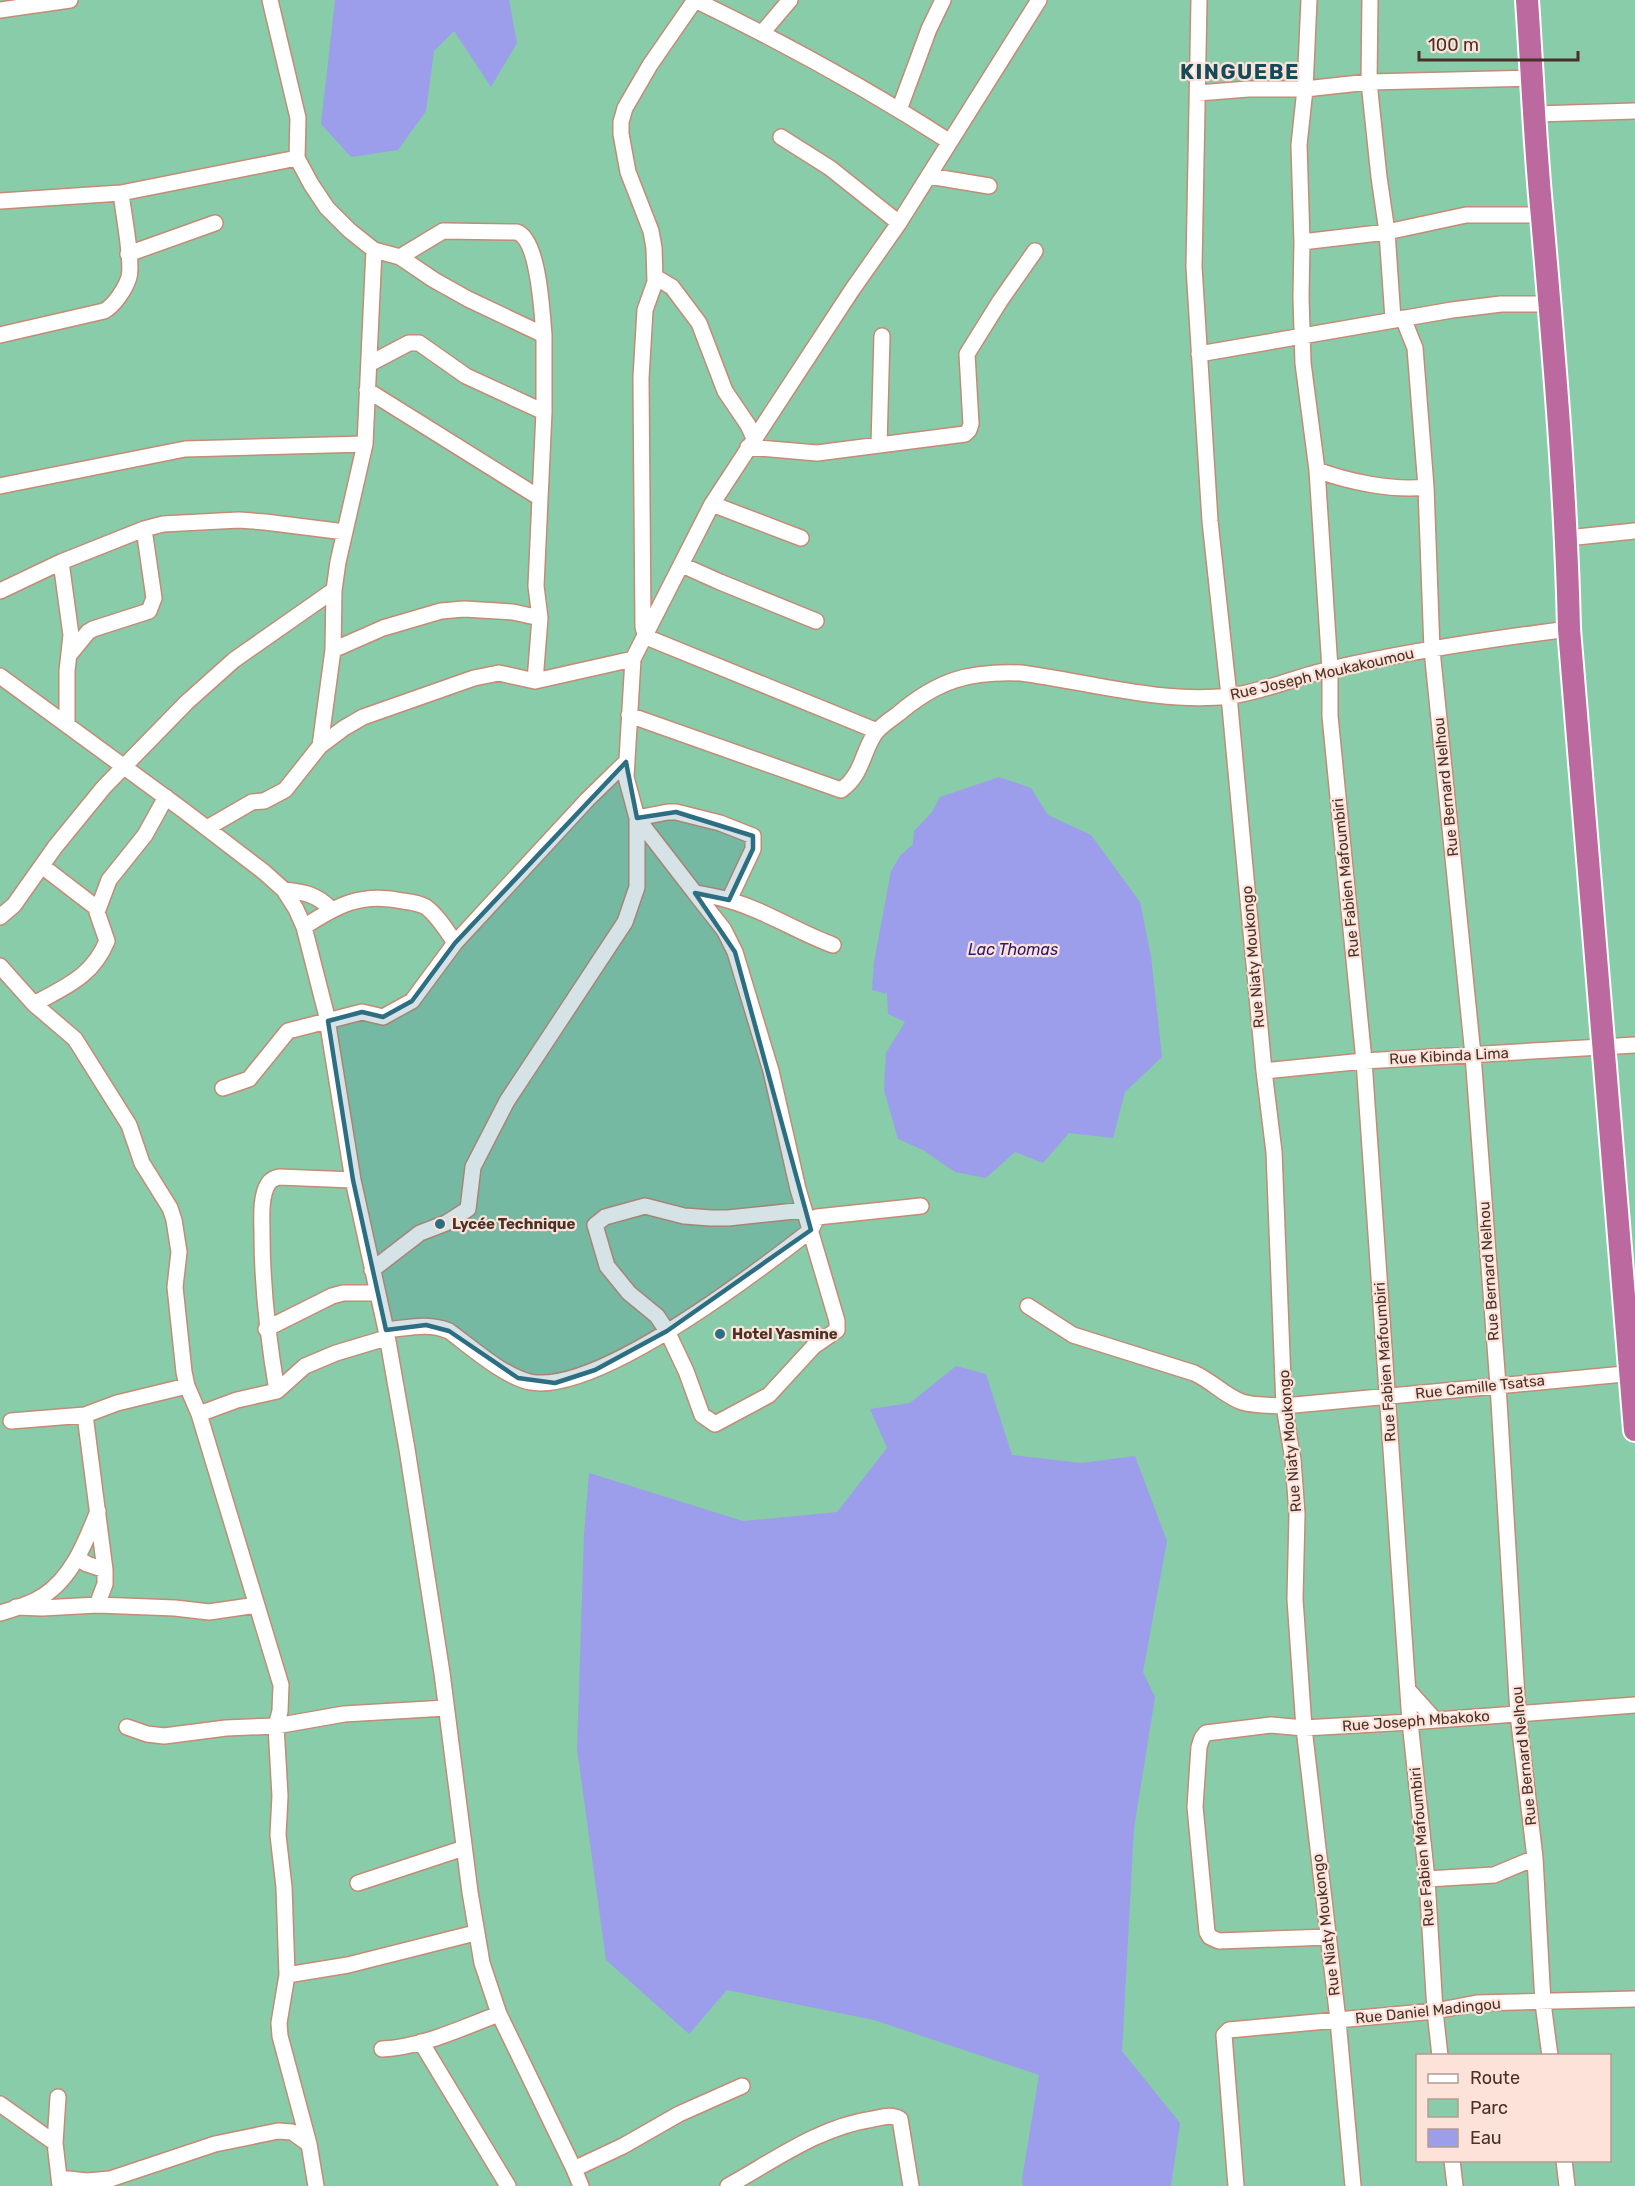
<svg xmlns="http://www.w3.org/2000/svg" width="1635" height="2186" viewBox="0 0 1635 2186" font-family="Rubik,sans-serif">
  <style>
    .green { fill: #8ca; fill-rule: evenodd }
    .water { fill: #9c9eeb }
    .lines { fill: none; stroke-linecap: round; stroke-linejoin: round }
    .minor-casing { stroke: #c58b75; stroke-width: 18 }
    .highway-casing { stroke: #fff; stroke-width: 26 }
    .minor { stroke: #fff; stroke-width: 15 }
    .highway { stroke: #bc699f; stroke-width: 22 }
    .marked { fill: #2e6e82; fill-opacity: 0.2; stroke: #2e6e82; stroke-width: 4.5; stroke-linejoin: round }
    .poi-dot { fill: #2e6e82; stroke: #fce2d8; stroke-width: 2 }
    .labels { text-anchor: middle; stroke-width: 4.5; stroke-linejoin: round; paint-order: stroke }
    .street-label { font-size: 15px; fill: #4a3128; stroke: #fce2d8 }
    .poi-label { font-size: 15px; font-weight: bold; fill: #4a3128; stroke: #fce2d8; text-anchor: start }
    .water-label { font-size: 16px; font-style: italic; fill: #281970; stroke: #fce2d8 }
    .district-label { font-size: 21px; font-weight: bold; letter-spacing: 1.5px; fill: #154a59; stroke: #fce2d8 }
  </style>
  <rect width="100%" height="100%" fill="#f7d2c4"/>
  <path class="green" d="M0,0H1635V2186H0ZM1418,2056H1610V2160H1418Z"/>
  <path class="water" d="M335,0H509L517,43L491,87L454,31L434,51L426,111L398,150L351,157L321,124Z
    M999,777L1031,788L1048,815L1091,835L1140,902L1151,956L1162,1057L1125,1092L1113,1138L1069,1133L1043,1163L1015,1152L986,1178L955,1172L923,1150L898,1139L884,1090L886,1053L905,1022L888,1014L887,994L872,990L874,962L891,871L900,856L913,844L914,831L932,812L940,797Z
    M956,1366L986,1374L1012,1455L1081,1463L1135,1456L1167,1541L1143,1672L1155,1697L1134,1828L1122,2051L1180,2123L1171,2186H1023L1022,2179L1039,2075L874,2020L727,1990L689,2034L606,1960L577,1749L584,1534L589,1473L743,1521L837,1512L887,1448L870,1409L910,1403Z"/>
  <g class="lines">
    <defs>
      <path id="minor" d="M270,0L298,118L297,158L311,184L327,208L349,230L374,250L400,257L434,280L468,299L544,335V412L536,586L540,618L535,681
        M695,0L650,65L625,108L621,122V134L628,172L651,231L654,248L655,282L645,310L641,378L643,627L646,637L877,731
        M695,0C782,42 868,89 950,142
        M1199,0L1194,267L1210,521L1229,696L1264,1071L1274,1152L1284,1406L1293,1460L1297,1514L1295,1599L1304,1728L1338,2020L1353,2186
        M1309,0L1305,89L1299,145L1302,242L1301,297L1303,363L1317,470L1330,669V716L1364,1061L1410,1722L1427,1879L1435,2011L1440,2056
        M1370,0L1369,82L1379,177L1387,232L1393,319
        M0,10L70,0
        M762,33L790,0
        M1198,93L1248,89H1305L1369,82L1533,78
        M899,110L929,29L943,0
        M1536,114L1635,111
        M781,137L830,168L899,223
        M929,176L989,186
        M0,201L121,193L297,158
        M1302,242L1387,232L1466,215H1541
        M128,254L215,223
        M400,257L443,231L517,232C539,240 542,313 544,335
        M655,282L657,278L672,287L699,323L725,391L748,425L754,438
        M1403,318L1415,348L1426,487L1432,650L1473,1055L1498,1385L1518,1714L1535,1858L1543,2003L1550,2056
        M0,335L104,311C114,306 126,288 129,277C133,262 123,211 121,193
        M1199,354L1452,310L1501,304H1550
        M369,364L409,343H419L466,376L544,412
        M367,390L540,498
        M879,445L882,336
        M748,447L817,453L965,434L969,430L971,424L967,354L1000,301L1035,251
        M1317,470C1349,482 1393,491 1426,487
        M0,486L185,449L365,444
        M712,504L801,538
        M1567,538L1635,531
        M61,562L71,635L67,671V724
        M682,565L720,582L816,621
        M0,591L61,562L144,529L163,524L239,520L265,522L345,532
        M333,650L383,628L441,611L464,609L513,612L540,618
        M70,654L88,632L93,629L149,611L154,598L144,529
        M633,659L626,777L637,818L668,812H676L720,823L753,836V849L729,900
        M0,676L183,810L264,872L284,890L296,909L304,927L326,1013L353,1180L386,1330L407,1449L442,1673L470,1892L482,1963L499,2014L574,2169L581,2186
        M629,715L841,790C863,775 862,751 876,732C882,725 891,719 898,714C938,680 969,671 1021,673C1089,682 1161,704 1230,696C1264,692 1297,676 1331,669C1409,651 1490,639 1569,629
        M320,746L333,650L334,590L338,562L365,444L374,250
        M637,818L695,893C706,895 718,897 728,900C765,910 797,932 833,945
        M207,828L252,802L264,801L285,790L320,746L344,728L363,717L474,678L499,673L535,681L633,659L712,504L852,290L899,223L1039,0
        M42,866L98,909
        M284,890C304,892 316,894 331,909
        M695,893L724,930L735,952L771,1071L798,1189L837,1321V1330L814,1346L769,1395L715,1424L702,1415L686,1371L667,1331L657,1316L629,1293L607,1266L595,1225L605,1217L645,1206L684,1216L711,1218H728L804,1210
        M0,917L14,905L55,847L104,787L187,702L234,660L334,590
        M304,927C337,905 362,892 403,901C411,902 419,903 426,907C437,915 447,931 455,943
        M0,966L34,1004L75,1039L129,1125L142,1163L170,1208L174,1220L179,1252L175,1287L184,1372L187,1386L199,1414
        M34,1004C66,986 92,977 107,941L97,912L109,880L145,835L166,797
        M1264,1071L1364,1061L1635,1045
        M223,1088L249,1079L288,1031L362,1012L383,1017L412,1001L455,943L587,800L626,762
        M372,1270L420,1233L446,1223L468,1209L473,1167L507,1101L625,922L637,887V818
        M1028,1306L1073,1335L1194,1373C1212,1381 1225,1396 1242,1402C1254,1406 1271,1405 1284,1406L1635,1373
        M266,1329L332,1296L343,1293H377
        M386,1330C408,1328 428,1322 449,1331C471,1347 503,1376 530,1382C597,1395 757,1272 811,1230L817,1217L921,1206
        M277,1391C268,1338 262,1287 262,1234C262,1219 260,1197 268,1184C271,1179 275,1178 279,1177L353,1180
        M85,1415L105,1570V1584L97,1605
        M11,1421L85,1415L117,1403L187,1386
        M77,1558L87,1564L105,1570
        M16,1607L42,1608L97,1605L175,1608L209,1612L257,1605
        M0,1613C14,1609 31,1604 43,1596C72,1578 86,1541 98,1511
        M1409,1691L1435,1720
        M127,1727L147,1734L164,1736L226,1728L276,1726L344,1714L446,1708
        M1427,1879L1494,1875L1535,1858
        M358,1883L464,1848
        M1328,1937L1219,1941L1210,1937L1207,1932L1195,1807L1199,1747L1202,1738L1206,1733L1271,1725L1304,1728L1410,1722L1635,1705
        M287,1975L348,1965L475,1933
        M421,2042L508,2186
        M382,2049C423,2047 461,2028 499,2014
        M0,2104L55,2143L60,2186
        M55,2143L58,2097
        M1452,2160L1455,2186
        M1564,2160L1567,2186
        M574,2169L623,2146L679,2114L742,2086
        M59,2178L87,2181L110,2179L215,2144L278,2131L292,2132L309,2144
        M316,2186L309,2144L280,2036L279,2023L287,1975L284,1887L278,1835L280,1796L276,1726L280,1711L281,1685L199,1414L237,1400L277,1391L305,1366L336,1353L386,1338
        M728,2186C775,2160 819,2127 873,2119C883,2117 891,2114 900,2119L911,2186
        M1236,2186L1224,2035L1229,2030L1435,2011L1477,2003L1635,1999"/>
      <path id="highway" d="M1527,0C1532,72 1535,146 1542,217C1554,355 1566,492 1569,629L1635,1430"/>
    </defs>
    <use href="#minor" class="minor-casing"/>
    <use href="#highway" class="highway-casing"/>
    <use href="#minor" class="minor"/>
    <use href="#highway" class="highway"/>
  </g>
  <path class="marked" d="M626,762L637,818L676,812L753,836V849L729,900L695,893L735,952L811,1230L667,1331L595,1370L555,1383L518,1378L449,1331L426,1325L386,1330L353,1180L328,1021L362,1012L383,1017L412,1001L455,943Z"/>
  <g class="poi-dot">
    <circle cx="440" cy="1224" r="6"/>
    <circle cx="720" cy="1334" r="6"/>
  </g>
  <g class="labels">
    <g class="street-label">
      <text transform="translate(1322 674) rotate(-13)" y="5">Rue Joseph Moukakoumou</text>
      <text transform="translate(1446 787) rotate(-96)" y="5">Rue Bernard Nelhou</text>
      <text transform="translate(1346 878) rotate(-96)" y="5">Rue Fabien Mafoumbiri</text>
      <text transform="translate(1253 957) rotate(-95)" y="5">Rue Niaty Moukongo</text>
      <text transform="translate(1449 1056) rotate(-3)" y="5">Rue Kibinda Lima</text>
      <text transform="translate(1489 1271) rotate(-94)" y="5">Rue Bernard Nelhou</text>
      <text transform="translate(1385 1362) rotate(-94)" y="5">Rue Fabien Mafoumbiri</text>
      <text transform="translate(1480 1387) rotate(-6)" y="5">Rue Camille Tsatsa</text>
      <text transform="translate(1290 1441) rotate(-95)" y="5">Rue Niaty Moukongo</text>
      <text transform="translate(1416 1721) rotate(-4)" y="5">Rue Joseph Mbakoko</text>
      <text transform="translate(1524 1756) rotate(-96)" y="5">Rue Bernard Nelhou</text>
      <text transform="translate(1422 1847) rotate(-95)" y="5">Rue Fabien Mafoumbiri</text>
      <text transform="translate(1326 1925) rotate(-97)" y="5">Rue Niaty Moukongo</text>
      <text transform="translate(1428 2011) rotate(-6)" y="5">Rue Daniel Madingou</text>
    </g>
    <g class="poi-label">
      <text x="452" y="1229">Lycée Technique</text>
      <text x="732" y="1339">Hotel Yasmine</text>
    </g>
    <g class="water-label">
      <text x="1013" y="955">Lac Thomas</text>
    </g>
    <g class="district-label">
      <text x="1240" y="79">KINGUEBE</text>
    </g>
  </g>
  <rect x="1416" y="2054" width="195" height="108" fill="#fce2d8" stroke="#b59b92" stroke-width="1.5"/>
  <rect x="1428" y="2074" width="30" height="9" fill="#ffffff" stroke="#b59b92" stroke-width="1.5"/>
  <text x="1470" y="2084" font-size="18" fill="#4a3128">Route</text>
  <rect x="1428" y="2099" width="30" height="18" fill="#88ccaa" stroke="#b59b92" stroke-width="1.5"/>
  <text x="1470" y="2114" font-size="18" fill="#4a3128">Parc</text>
  <rect x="1428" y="2129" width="30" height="18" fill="#9c9eeb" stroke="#b59b92" stroke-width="1.5"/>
  <text x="1470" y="2144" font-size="18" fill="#4a3128">Eau</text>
  <path d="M1419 51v9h159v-9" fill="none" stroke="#4a3128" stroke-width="3"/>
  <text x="1428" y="51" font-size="18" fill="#4a3128" stroke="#fce2d8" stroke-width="4.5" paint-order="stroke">100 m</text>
</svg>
